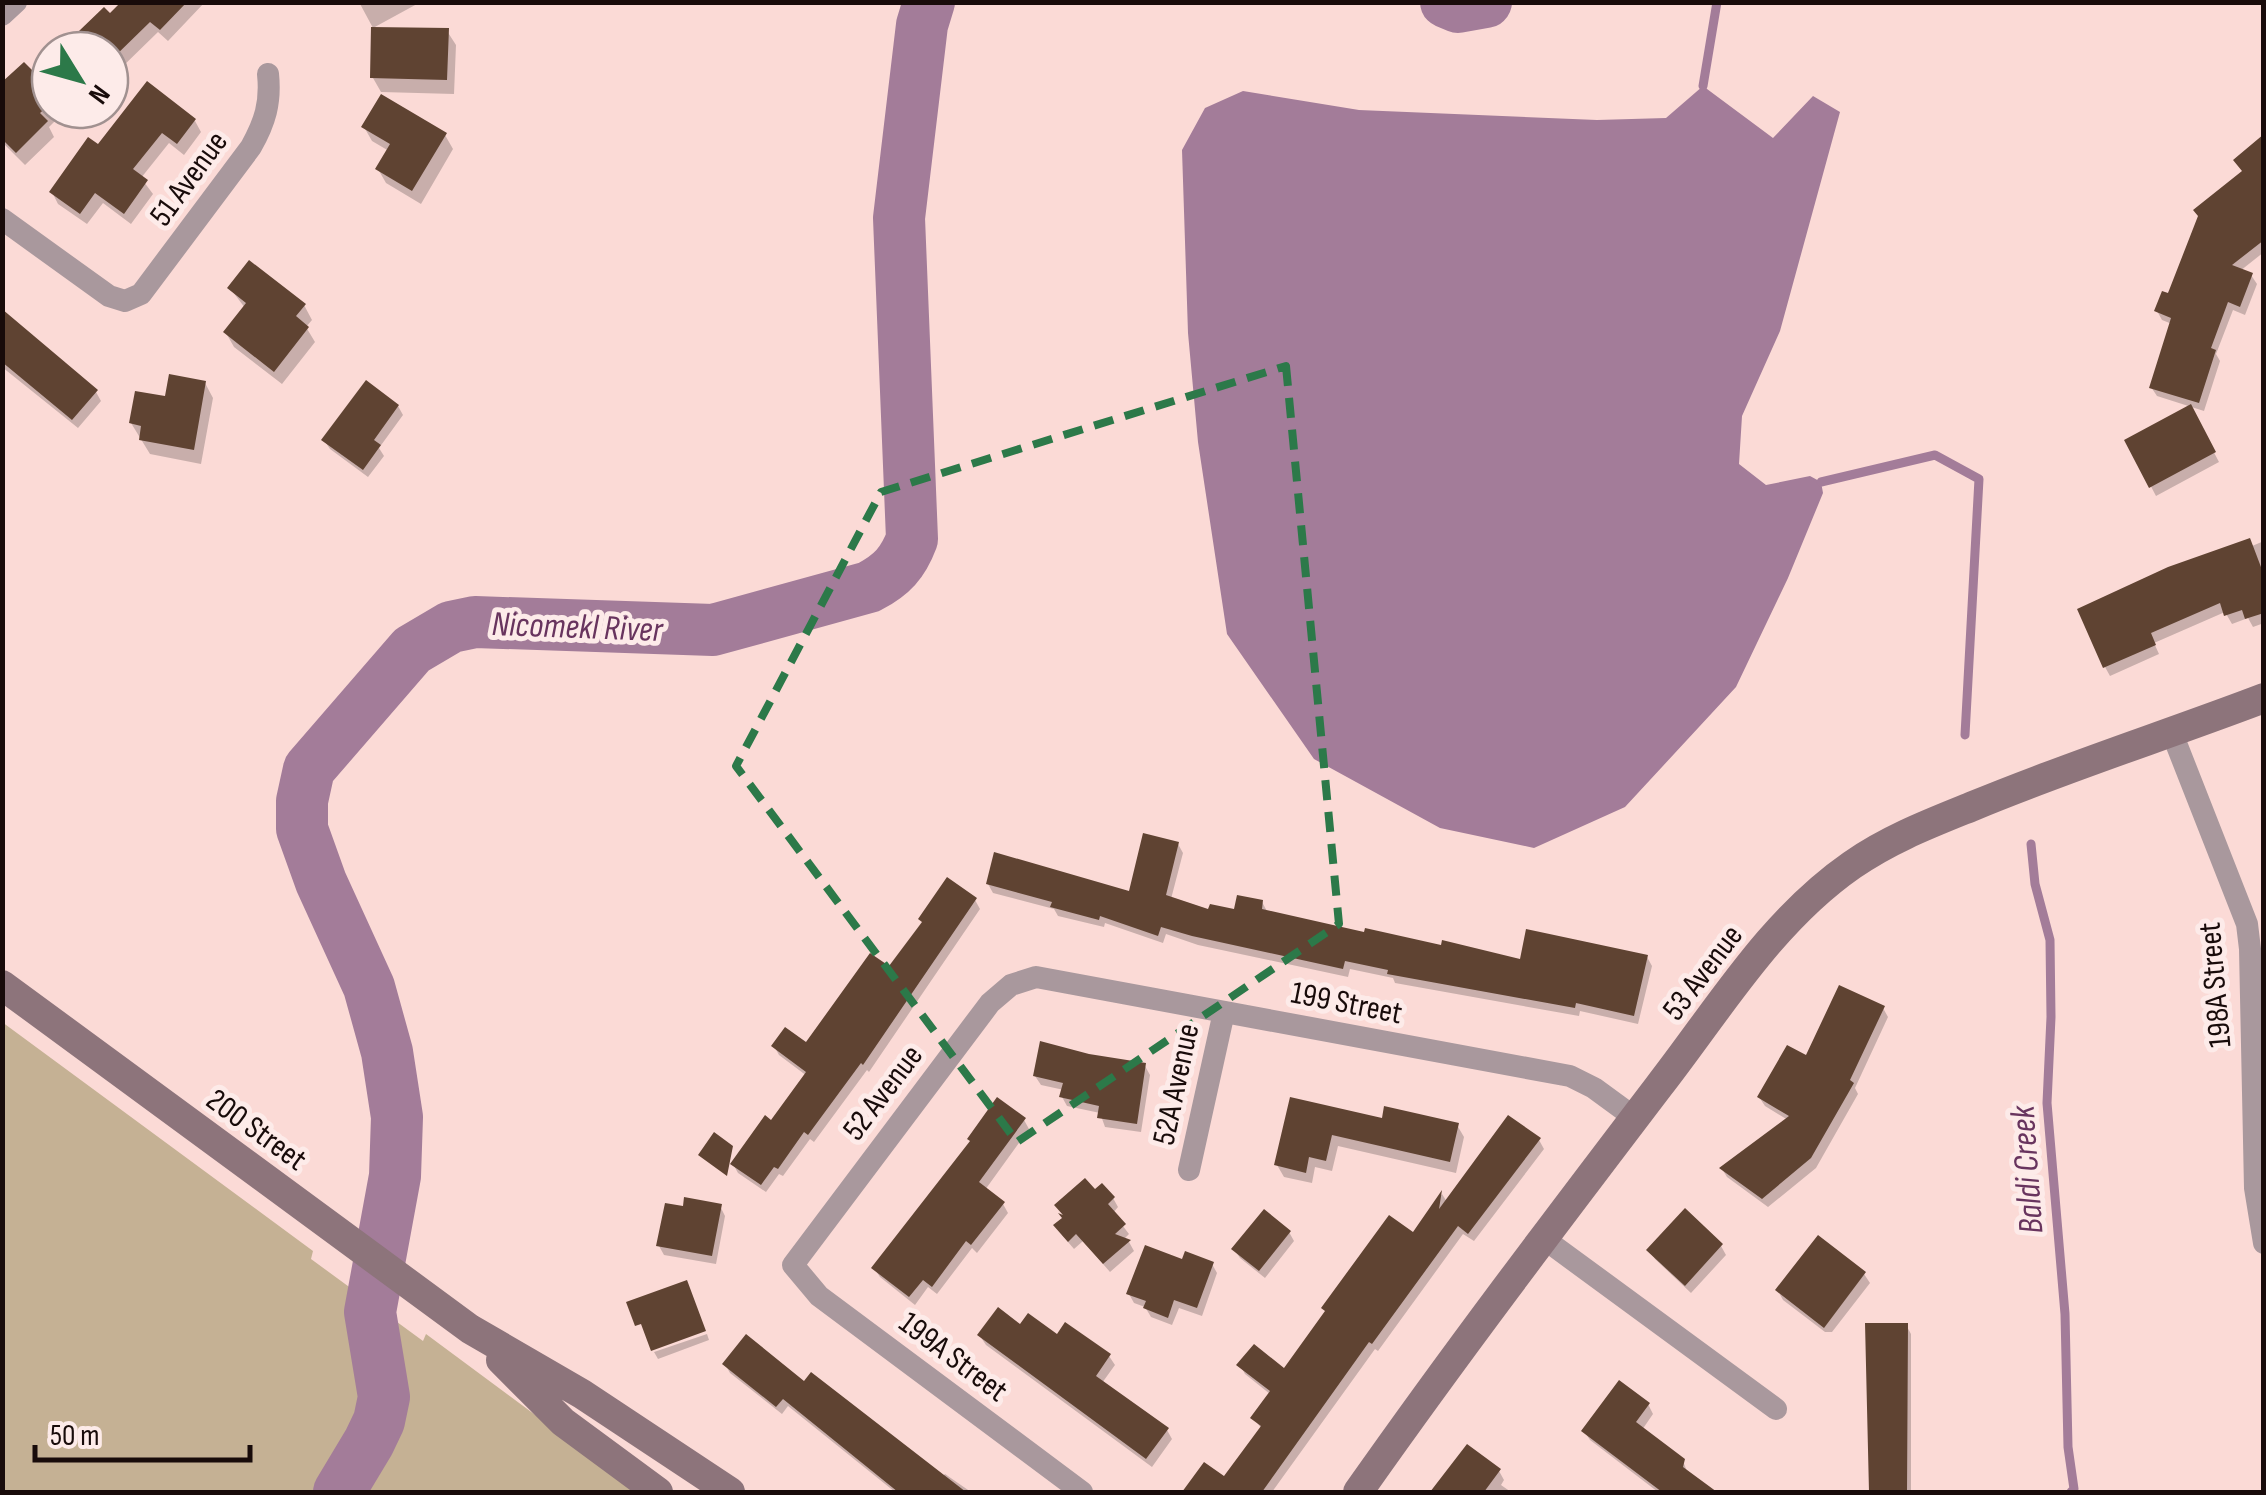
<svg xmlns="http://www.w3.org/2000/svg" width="2266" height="1495" viewBox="0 0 2266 1495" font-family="'Sofia Sans Condensed',sans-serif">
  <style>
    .green { fill: #c5b194 }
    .water { fill: #a37c99 }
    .shadow { fill: #0003 }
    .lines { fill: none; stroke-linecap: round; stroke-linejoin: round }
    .stream { stroke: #a37c99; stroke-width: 9 }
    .river { stroke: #a37c99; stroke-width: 52 }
    .building { fill: #5f4332 }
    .street { stroke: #a9989d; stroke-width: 22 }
    .secondary { stroke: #8d747b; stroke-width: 30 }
    .marked { fill: none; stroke: #2c7949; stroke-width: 8; stroke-dasharray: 20 12; stroke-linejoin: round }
    .labels { text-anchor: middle; stroke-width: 10; stroke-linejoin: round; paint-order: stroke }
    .street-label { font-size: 32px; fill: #180b0a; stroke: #fdebe9 }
    .water-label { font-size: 35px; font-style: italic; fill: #68345e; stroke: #fdebe9 }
  </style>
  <rect width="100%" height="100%" fill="#fbdad6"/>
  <path class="green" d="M2,1022L313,1251L311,1259L423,1341L426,1334L639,1492H3Z"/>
  <path class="water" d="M1703,86L1773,138L1813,96L1840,112L1780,331L1742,416L1739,464L1766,485L1810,476L1821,482L1823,493L1788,578L1736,687L1625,807L1534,848L1440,828L1314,759L1227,634L1198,442L1188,333L1182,150L1205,108L1243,91L1359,110L1597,120L1666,118Z"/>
  <path class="shadow" d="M125,2H205L168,41L158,32L117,72L110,65V50H95L82,32L110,17Z
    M359,2H417V4L373,28Z
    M447,31L456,45L454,94L381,92L373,78Z
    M2,86L50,92V110L64,112L49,127L54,137L25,165L2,142Z
    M195,121L201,132L184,155L169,143L141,178L153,194L131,224L103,203L87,224L58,204L52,192L98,147Z
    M364,127L445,135L453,149L421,204L386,183L378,169L389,151L372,141Z
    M2264,137V252L2240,271L2251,275L2257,284L2245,315L2233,310L2216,354L2220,361L2204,411L2157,396L2151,387L2172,324L2162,320L2157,311Z
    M230,288L304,305L312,320L306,327L315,342L282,384L234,347L226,333L245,308Z
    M2,313L96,392L101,401L78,428L2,367Z
    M205,383L213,398L201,464L150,454L131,423L167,399Z
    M398,406L403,415L379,448L384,456L368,477L330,449L324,440Z
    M2190,407L2219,462L2156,496L2127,441Z
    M2264,541V623L2253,627L2248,618L2232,624L2225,612L2154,643L2159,654L2110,676L2105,667L2252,546Z
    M1178,844L1183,853L1171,899L1210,912H1236L1262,902L1268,913L1366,935L1522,962L1647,957L1652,966L1638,1024L1580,1011L1579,1016L1395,983L1393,978L1350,969L1348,977L1198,945L1166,934L1163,943L1105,923L1104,927L1058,916L1054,909L993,893L988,884L1131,894Z
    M975,900L980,909L869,1072L867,1070L814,1142L810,1139L783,1176L779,1174L766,1192L738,1173L733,1164L772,1123L807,1076L779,1055L774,1046H806L890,970Z
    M1883,1008L1888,1017L1855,1088L1858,1094L1816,1168L1768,1207L1727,1177L1722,1169L1788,1120L1765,1106L1759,1097L1807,1059Z
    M1145,1066L1150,1075L1141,1132L1105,1127L1100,1113L1067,1106L1062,1097L1064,1090L1041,1085L1035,1076Z
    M1292,1100L1384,1121L1457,1125L1464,1137L1456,1173L1338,1146L1332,1171L1315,1167L1312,1183L1284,1177L1277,1165Z
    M1024,1120L1029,1129L985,1190L1003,1204L1008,1213L977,1253L972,1248L937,1294L928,1287L915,1305L880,1277L874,1268L972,1143Z
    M1539,1140L1544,1149L1474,1241L1463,1234L1378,1351L1375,1349L1272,1492H1188L1186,1490L1225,1480L1262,1429L1253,1418L1270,1394L1245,1374L1240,1365L1284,1372L1327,1313L1413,1236L1442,1194L1447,1202Z
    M1095,1192L1113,1198L1118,1207L1113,1213L1129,1234L1123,1240L1129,1242L1134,1251L1110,1272L1083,1241L1074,1249L1062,1235L1065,1219L1057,1205Z
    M720,1206L725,1216L716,1264L664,1255L659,1246Z
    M1289,1232L1294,1241L1265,1278L1240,1258L1234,1249Z
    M1721,1246L1726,1255L1691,1293L1655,1259L1649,1250Z
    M1184,1262L1212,1264L1217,1273L1202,1316L1179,1308L1172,1325L1151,1317L1145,1307L1134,1303L1129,1294Z
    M1864,1274L1870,1283L1832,1332H1825L1783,1300L1778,1291Z
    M1906,1325L1911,1334V1492H1871V1432Z
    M1021,1328L1109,1356L1115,1365L1102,1383L1167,1430L1172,1439L1152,1467L986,1345L980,1336Z
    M707,1334L709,1340L658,1359L654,1352Z
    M725,1364L805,1384L942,1477L945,1474L971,1492H895L788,1406L782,1414L730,1373Z
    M1648,1404L1653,1414L1642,1430L1683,1461L1688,1474L1710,1492H1658L1590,1440L1584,1431Z
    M1499,1471L1504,1480L1501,1485L1511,1492L1435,1491Z"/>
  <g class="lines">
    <path class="stream" d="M1703,86L1717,2
      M1821,482L1935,455L1979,479L1965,735
      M2031,844L2035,884L2050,940L2051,1017L2047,1103L2065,1314L2068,1447L2074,1489L2071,1492"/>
    <path class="river" d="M1446,2L1458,7L1486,2
      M339,1492L369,1442L379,1421L384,1397L370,1312L395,1176L397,1117L387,1052L369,987L321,882L302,829V801L309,769L412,650L451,627L475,622L713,630L869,587C892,575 903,563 912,539L899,218L922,25L929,2"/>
  </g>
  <path class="building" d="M121,2H187L160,30L150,22L110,61V50H97L79,31L104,7L110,13Z
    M371,27L449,28L447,80L370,78Z
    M24,62L50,88V104L40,113L48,121L16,153L2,139V82Z
    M147,81L196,119L177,144L162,133L133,169L148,180L124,214L95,193L80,214L49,192L88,137L98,144Z
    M381,94L447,133L412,191L375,169L390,144L361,127Z
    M2264,134V240L2232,265L2253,273L2240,307L2228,302L2211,348L2216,350L2199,403L2149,388L2171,318L2154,311L2162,291L2168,293L2198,216L2193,210L2242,171L2233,160Z
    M249,260L306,304L296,316L309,327L274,372L223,332L246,303L227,288Z
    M2,309L98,390L72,420L2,362Z
    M169,374L206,381L194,450L139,440L141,426L129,423L135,391L165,396Z
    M366,380L399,405L374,440L381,445L363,470L321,440Z
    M2191,404L2216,452L2149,488L2124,440Z
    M2250,538L2264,575V613L2245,619L2242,610L2224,616L2220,603L2151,633L2156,645L2103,668L2077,609L2168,567Z
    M1143,833L1179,842L1166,895L1208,909L1210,904L1234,909L1237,895L1263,900L1262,909L1364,932L1365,928L1441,945L1442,940L1520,959L1526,929L1648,955L1634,1016L1576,1003L1575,1008L1387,974L1388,970L1345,961L1343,969L1192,936L1161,927L1158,936L1100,916L1099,920L1050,907L1052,902L986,884L994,852L1129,891Z
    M947,877L977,898L863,1065L861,1063L808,1135L804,1132L778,1169L774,1167L761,1185L730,1164L765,1115L771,1120L806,1072L771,1046L785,1027L806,1042L870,953L889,966L922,922L918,919Z
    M1839,985L1885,1006L1850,1080L1854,1083L1811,1158L1762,1199L1719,1168L1789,1116L1757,1097L1787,1045L1806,1055Z
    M1040,1041L1089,1054L1146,1063L1137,1124L1097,1118L1099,1106L1059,1097L1063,1083L1033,1076Z
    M997,1097L1026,1118L979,1182L1005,1202L971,1245L966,1241L932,1287L923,1280L909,1297L871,1268L970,1141L967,1139Z
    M1290,1097L1382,1118L1384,1106L1459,1123L1450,1162L1332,1135L1326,1161L1309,1157L1306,1173L1274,1165Z
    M1508,1115L1541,1138L1468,1234L1458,1226L1372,1344L1369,1342L1262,1492H1182L1204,1462L1224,1476L1261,1426L1250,1418L1270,1391L1236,1365L1254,1344L1284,1368L1325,1311L1321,1308L1389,1215L1413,1232L1442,1190L1439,1209Z
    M714,1132L733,1146L727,1176L698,1155Z
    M1085,1178L1095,1189L1102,1183L1115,1197L1108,1204L1126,1224L1115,1234L1131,1240L1103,1264L1076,1234L1068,1242L1053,1225L1062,1218L1058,1213L1063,1215L1054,1205Z
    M684,1197L722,1204L712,1256L656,1246L665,1203L683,1206Z
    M1685,1208L1723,1244L1685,1286L1646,1250Z
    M1264,1209L1291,1231L1259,1271L1231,1249Z
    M1818,1235L1866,1272L1824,1328L1775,1290Z
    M1145,1245L1182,1259L1185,1251L1214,1262L1197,1308L1174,1300L1168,1318L1143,1308L1146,1301L1126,1294Z
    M687,1280L706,1331L651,1351L641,1324L635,1326L626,1302Z
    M998,1307L1020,1324L1028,1313L1057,1334L1065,1322L1111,1354L1096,1376L1169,1428L1146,1459L977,1335Z
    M1865,1323H1908L1907,1492H1869Z
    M746,1334L804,1381L811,1372L966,1492H898L783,1399L776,1407L722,1364Z
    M1619,1380L1650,1403L1636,1422L1685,1459L1683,1467L1717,1492H1662L1581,1431Z
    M1467,1444L1501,1469L1484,1492H1430Z"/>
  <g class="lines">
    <path class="street" d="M2,15L16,2
      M2,219L109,296L125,301L141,294L251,147C265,122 271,103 268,74
      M2172,733L2247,924L2250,949L2255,1188L2264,1243
      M1189,1170L1224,1012
      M1543,1238L1776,1409
      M1082,1492L819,1296L793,1265L990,1003L1011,985L1036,977L1570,1076L1594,1088L1635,1118"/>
    <path class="secondary" d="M2,985L470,1329L582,1394L730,1492
      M501,1360L563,1422L658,1492
      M1358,1492C1455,1354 1557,1220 1659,1086C1719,1009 1770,922 1852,865C1889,839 1931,823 1973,806C2069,766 2167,735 2264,698"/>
  </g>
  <path class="marked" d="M1286,366L1339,924L1017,1142L736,766L881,492Z"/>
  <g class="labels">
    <g class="street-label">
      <text transform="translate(188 178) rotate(-54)" y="11">51 Avenue</text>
      <text transform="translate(1702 972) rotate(-53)" y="11">53 Avenue</text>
      <text transform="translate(2214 985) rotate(-95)" y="11">198A Street</text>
      <text transform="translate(1347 1002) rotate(11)" y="11">199 Street</text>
      <text transform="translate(1175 1084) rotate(-78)" y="11">52A Avenue</text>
      <text transform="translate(882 1092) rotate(-53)" y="11">52 Avenue</text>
      <text transform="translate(257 1129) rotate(36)" y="11">200 Street</text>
      <text transform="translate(954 1356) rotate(37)" y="11">199A Street</text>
    </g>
    <g class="water-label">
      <text transform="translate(577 626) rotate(2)" y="12">Nicomekl River</text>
      <text transform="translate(2026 1170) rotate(-94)" y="12">Baldi Creek</text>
    </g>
  </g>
  <rect width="2266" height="1495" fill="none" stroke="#180b0a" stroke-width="10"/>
  <g transform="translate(80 80) rotate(127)"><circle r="48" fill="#fdebe9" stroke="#a19190" stroke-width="2.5"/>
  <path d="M0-8L18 38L0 25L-18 38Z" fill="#2c7949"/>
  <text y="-15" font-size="28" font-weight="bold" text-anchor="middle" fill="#180b0a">N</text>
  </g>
  <path d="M35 1445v15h215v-15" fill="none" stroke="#180b0a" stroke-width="5"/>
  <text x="50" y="1445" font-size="30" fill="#180b0a" stroke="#fdebe9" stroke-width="8" paint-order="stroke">50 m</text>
</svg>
